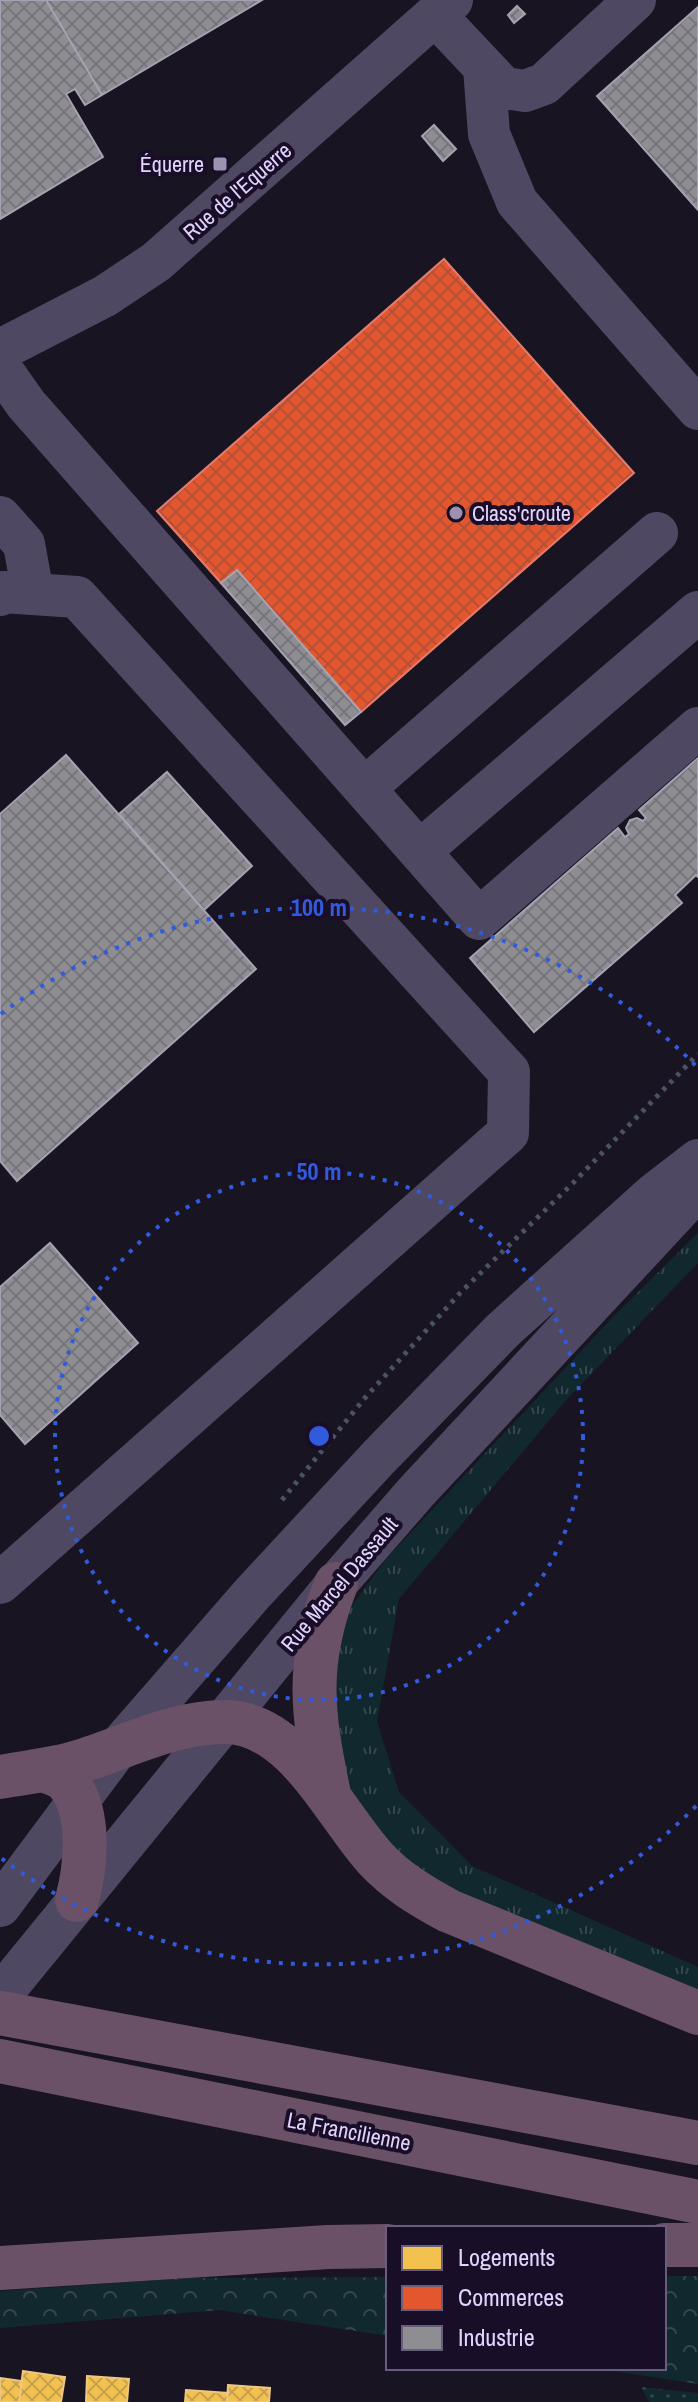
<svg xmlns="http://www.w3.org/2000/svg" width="698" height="2402" viewBox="0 0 698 2402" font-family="'Archivo Narrow',sans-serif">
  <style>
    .grass { fill: url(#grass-tufts) }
    .forest { fill: url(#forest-crowns) }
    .park { fill: url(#park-dots) }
    .homes { fill: url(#homes-cross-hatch); stroke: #eec783; stroke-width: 2 }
    .shops { fill: url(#shops-cross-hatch); stroke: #e47c6d; stroke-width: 2 }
    .industry { fill: url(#industry-cross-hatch); stroke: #a7a2b3; stroke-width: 2 }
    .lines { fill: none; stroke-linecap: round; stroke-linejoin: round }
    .path { stroke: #4a5265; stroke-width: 5; stroke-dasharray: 4 6; stroke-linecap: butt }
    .minor { stroke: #4f4862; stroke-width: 42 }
    .highway { stroke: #6b5167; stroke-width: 44 }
    .ring { fill: none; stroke: #315bdc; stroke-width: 4; stroke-dasharray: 4 8 }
    .poi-dot { fill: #9c91b1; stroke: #180e27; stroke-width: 3 }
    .labels { text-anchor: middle; stroke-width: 8; stroke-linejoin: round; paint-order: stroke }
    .poi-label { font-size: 22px; fill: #e3d4ff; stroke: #180e27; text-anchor: end }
    .street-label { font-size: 22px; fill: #e3d4ff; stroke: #180e27 }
    .centre { fill: #315bdc; stroke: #180e27; stroke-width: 4 }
    .ring-label { font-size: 24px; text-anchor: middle; font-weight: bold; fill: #315bdc; stroke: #180e27; stroke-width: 8; stroke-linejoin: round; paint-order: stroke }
  </style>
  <defs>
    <pattern id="grass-tufts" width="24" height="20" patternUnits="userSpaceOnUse" patternTransform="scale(2)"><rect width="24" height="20" fill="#12282f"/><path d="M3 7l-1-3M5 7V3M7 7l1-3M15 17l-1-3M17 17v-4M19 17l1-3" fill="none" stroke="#34464e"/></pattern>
    <pattern id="forest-crowns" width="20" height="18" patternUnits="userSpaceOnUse" patternTransform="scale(2)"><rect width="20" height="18" fill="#12282f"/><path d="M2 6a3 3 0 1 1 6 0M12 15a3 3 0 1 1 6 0" fill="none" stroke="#34464e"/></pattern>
    <pattern id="park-dots" width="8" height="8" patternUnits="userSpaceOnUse" patternTransform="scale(2)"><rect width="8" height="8" fill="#12282f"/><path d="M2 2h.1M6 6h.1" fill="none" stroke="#34464e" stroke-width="1.8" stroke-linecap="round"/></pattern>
    <pattern id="homes-cross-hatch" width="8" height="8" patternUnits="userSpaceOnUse" patternTransform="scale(2)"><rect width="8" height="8" fill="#f2c14e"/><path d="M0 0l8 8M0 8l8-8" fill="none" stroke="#c6a14e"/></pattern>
    <pattern id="shops-cross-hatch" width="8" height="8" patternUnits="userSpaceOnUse" patternTransform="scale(2)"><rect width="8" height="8" fill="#e4572e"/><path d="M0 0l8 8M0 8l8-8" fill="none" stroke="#b45037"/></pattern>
    <pattern id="industry-cross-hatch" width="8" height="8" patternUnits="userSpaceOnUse" patternTransform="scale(2)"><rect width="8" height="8" fill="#8d8d92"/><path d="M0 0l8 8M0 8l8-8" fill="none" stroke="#77767d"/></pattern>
  </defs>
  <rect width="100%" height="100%" fill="#191421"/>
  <path class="grass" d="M698,1233V1263L567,1399L399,1599L377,1721L399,1792L472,1866L698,1967V1994L473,1902L397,1859L355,1808L329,1699L334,1663L351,1607L386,1559L612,1318Z"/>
  <path class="forest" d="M664,2276H698V2384L593,2368H664Z
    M388,2277V2336L219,2310L0,2328V2291L189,2278Z"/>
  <path class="park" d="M641,2387L698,2393V2402H649Z"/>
  <path class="homes" d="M23,2371L65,2377L61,2402H19Z
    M87,2376L129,2379L127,2402H86Z
    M0,2378L22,2381L19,2402H0Z
    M228,2385L270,2388L269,2402H227Z
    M186,2390L228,2393L227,2402H185Z"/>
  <path class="shops" d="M444,259L634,473L361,712L237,570L221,583L157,511Z"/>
  <path class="industry" d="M0,0H46L102,95L85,105L75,89L66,94L103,157L0,219Z
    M46,0H262L102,95Z
    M517,6L525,14L514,23L508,15Z
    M698,7V210L597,96Z
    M434,125L456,149L443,161L422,136Z
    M237,570L361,712L345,725L221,583Z
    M66,755L256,969L17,1181L0,1161V814Z
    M698,758V877L696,875L675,895L682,903L534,1032L470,958L618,828L625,837L629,834L626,828L630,820L637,818L643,821L646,818L639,810Z
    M167,772L252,866L204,910L119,814Z
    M50,1243L138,1343L25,1444L0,1415V1287Z"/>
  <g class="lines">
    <path class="path" d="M282,1500L364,1399L461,1292L573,1183L698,1054"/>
    <path class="minor" d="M435,15L504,88L525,91L544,84L635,0
      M484,68L489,134L517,202L698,409
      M0,350L105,296L156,262L452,0
      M0,367L26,404L479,919L698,728
      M0,517L24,544L33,594
      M0,595L3,592L77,597L509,1072L508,1133L0,1583
      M365,788L657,533
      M420,851L698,612
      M0,1906L117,1749L252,1594L379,1457L503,1330L654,1194L698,1160
      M0,1996L336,1584L417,1491L698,1189"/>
    <path class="highway" d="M43,1770C51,1773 60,1775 66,1781C92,1810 86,1866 77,1900
      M0,1777C26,1772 53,1770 78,1762C127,1747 173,1722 225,1722C294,1722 335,1814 375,1858C396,1881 421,1896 449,1911L698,2013
      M329,1794C312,1713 305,1664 336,1584
      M0,2013L698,2143
      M0,2061L698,2202
      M664,2245H698
      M0,2268L328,2247L388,2246"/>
  </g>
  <g class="ring">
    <circle cx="319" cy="1436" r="264"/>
    <path d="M696 1806A528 528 0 0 1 1 1858M1 1014A528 528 0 0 1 696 1066"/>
  </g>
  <g class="poi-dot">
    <rect x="212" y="156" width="16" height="16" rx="4"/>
    <circle cx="456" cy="513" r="8"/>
  </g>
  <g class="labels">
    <g class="poi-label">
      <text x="204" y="172">Équerre</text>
      <text x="472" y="521" text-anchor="start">Class'croute</text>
    </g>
    <g class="street-label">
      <text transform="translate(237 191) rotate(-41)" y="8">Rue de l'Equerre</text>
      <text transform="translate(339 1584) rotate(-50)" y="8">Rue Marcel Dassault</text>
      <text transform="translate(349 2131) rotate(11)" y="8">La Francilienne</text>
    </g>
  </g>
  <circle cx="319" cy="1436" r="12" class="centre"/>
  <g class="ring-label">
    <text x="319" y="916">100 m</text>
    <text x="319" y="1180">50 m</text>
  </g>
  <rect x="386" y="2226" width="280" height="144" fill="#180e27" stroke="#695d7d" stroke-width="2"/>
  <rect x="402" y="2246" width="40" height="24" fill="#f2c14e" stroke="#695d7d" stroke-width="2"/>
  <text x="458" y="2266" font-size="24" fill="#e3d4ff">Logements</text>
  <rect x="402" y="2286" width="40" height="24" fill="#e4572e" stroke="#695d7d" stroke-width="2"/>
  <text x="458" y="2306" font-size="24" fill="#e3d4ff">Commerces</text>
  <rect x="402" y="2326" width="40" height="24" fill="#8d8d92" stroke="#695d7d" stroke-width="2"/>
  <text x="458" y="2346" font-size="24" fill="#e3d4ff">Industrie</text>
</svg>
